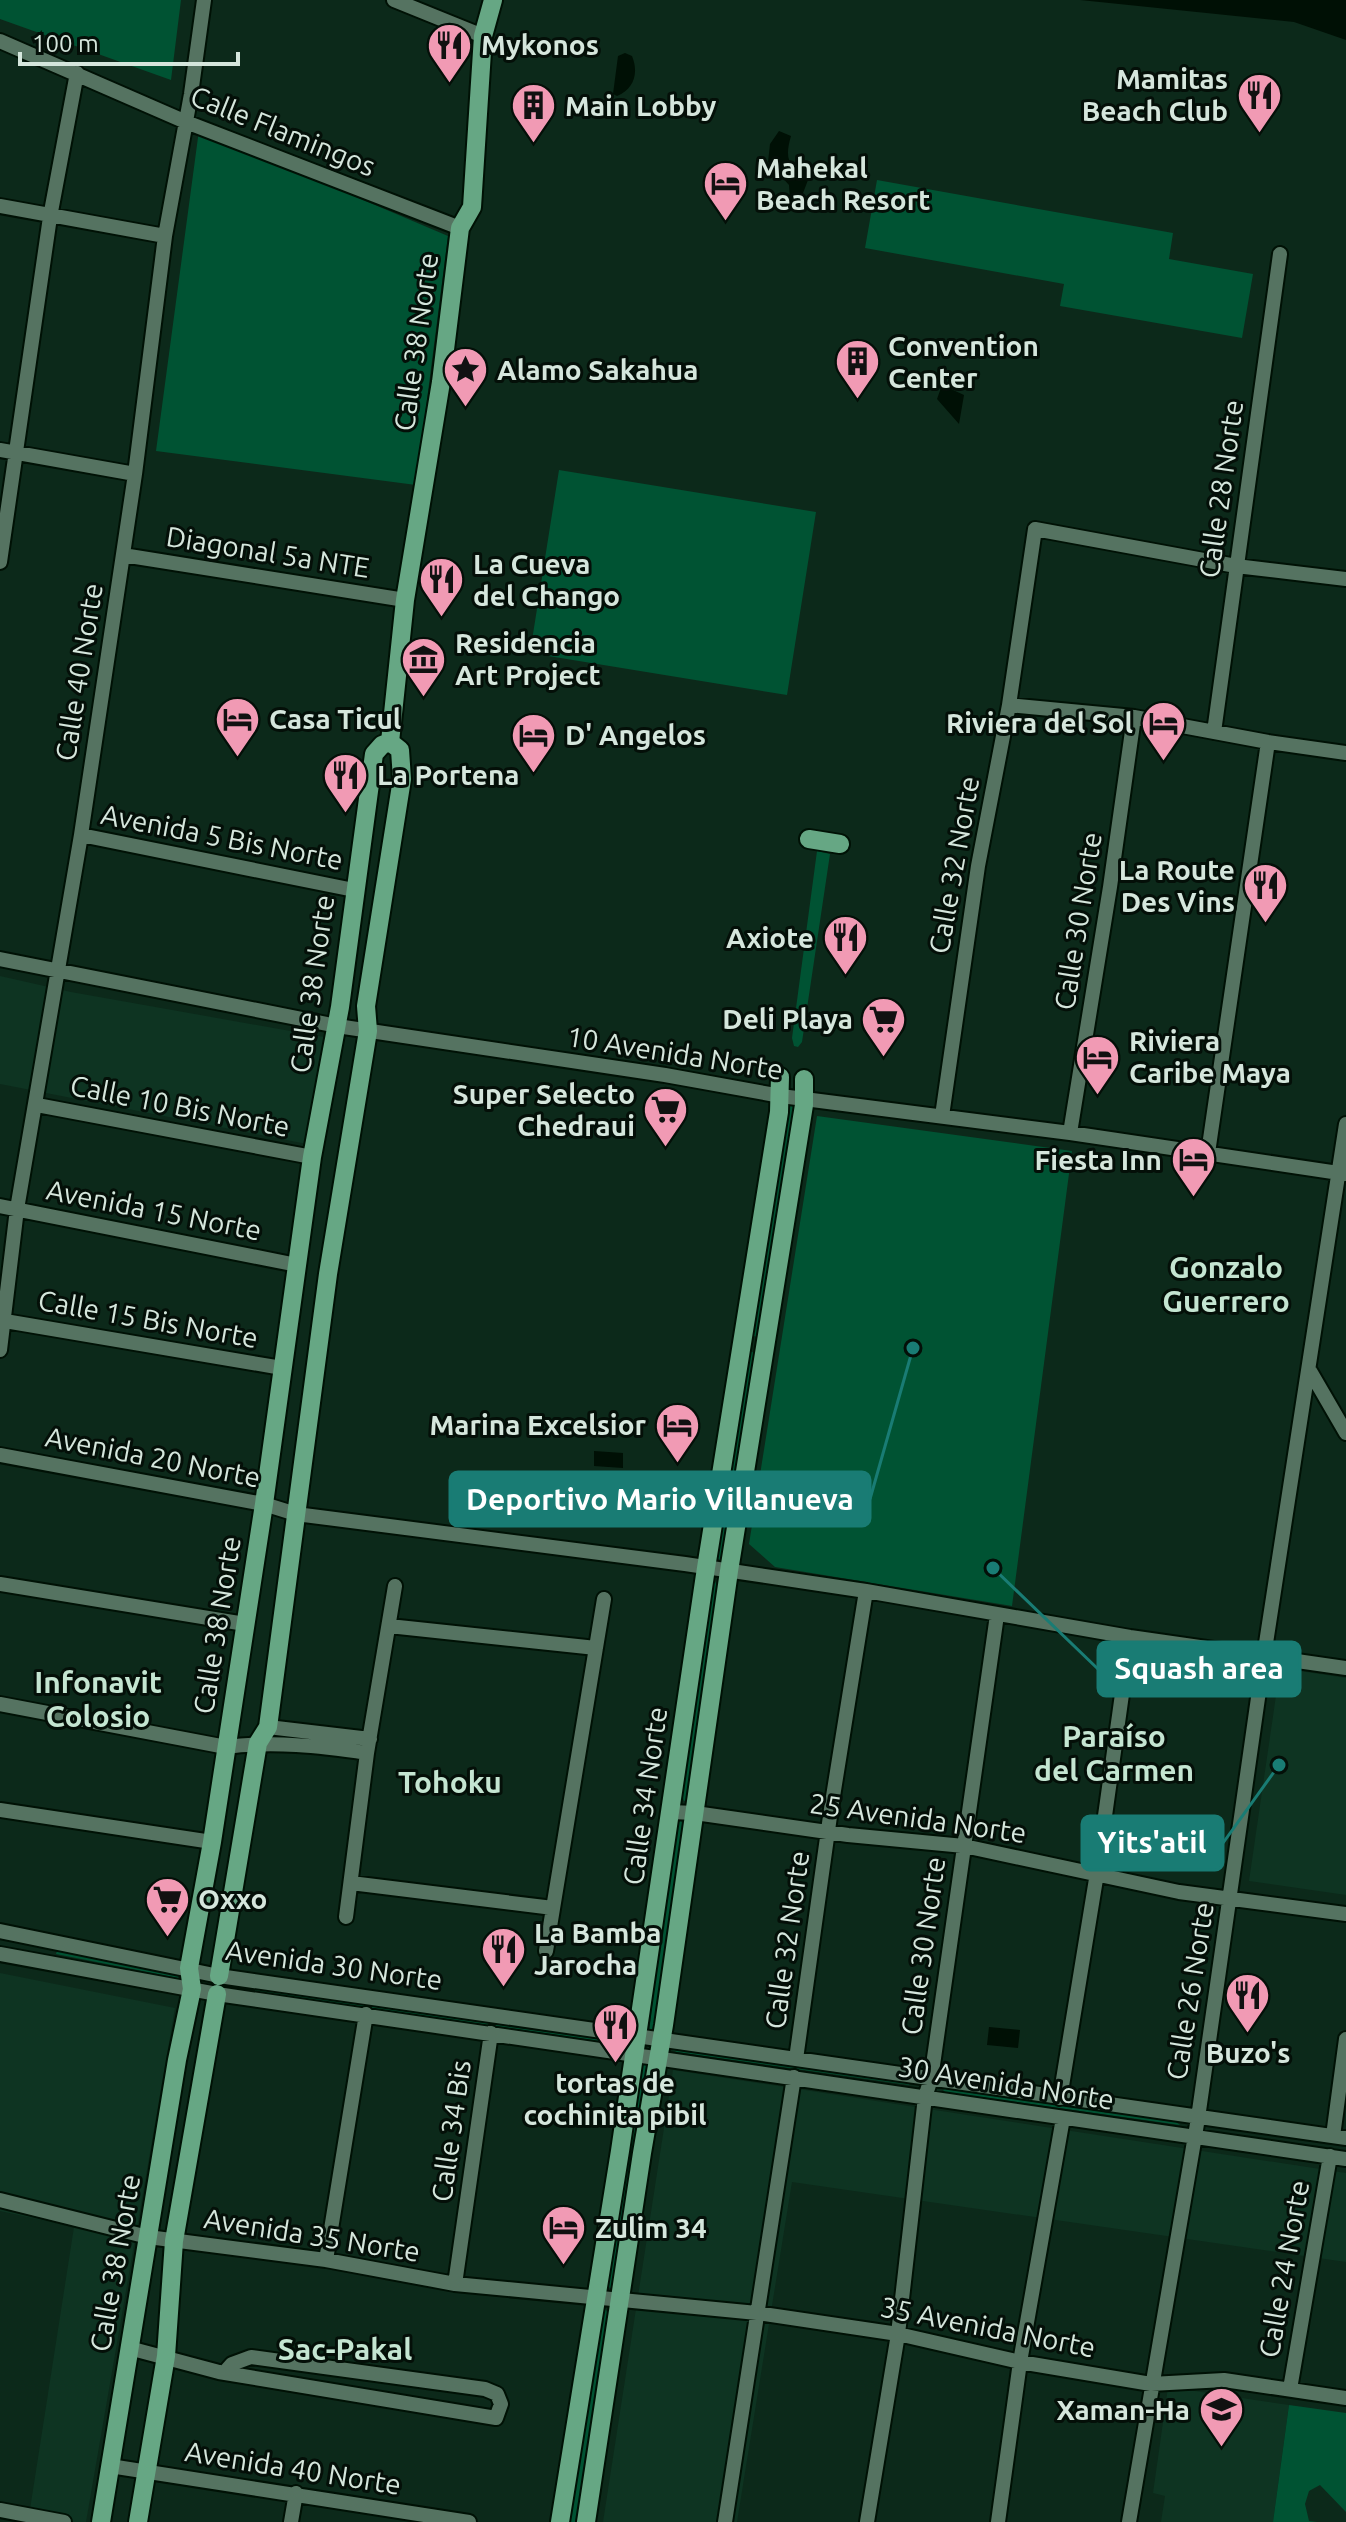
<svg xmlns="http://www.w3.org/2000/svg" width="1346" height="2522" viewBox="0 0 1346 2522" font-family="Ubuntu,sans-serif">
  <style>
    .built { fill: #0e3422 }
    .green { fill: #005333 }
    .water { fill: #001005 }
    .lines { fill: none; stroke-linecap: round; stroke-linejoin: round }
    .minor-casing { stroke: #001105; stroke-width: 18 }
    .major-casing { stroke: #001105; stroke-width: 22 }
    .minor { stroke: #557361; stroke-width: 14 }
    .major { stroke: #66a784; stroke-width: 18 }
    .labels { text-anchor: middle; stroke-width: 6; stroke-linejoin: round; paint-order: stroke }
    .poi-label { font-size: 28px; font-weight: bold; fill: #d5e6dc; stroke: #040f08; text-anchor: start }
    .street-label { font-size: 28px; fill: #d5e6dc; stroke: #040f08 }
    .neighbourhood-label { font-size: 30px; font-weight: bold; fill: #c4e5d1; stroke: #040f08 }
    .leader { fill: none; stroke: #197c74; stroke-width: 3 }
    .callout-dot { fill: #197c74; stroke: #040f08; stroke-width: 3 }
    .callout { fill: #197c74; stroke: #197c74; stroke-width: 3 }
    .callout-label { font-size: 30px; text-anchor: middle; font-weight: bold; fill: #fff }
  </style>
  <rect width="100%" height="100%" fill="#0c291a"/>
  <path class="built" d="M0,976L71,992L324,1037L307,1144L0,1084Z
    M1280,1668L1346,1678V1895L1249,1881Z
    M0,1973L175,2008L86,2522H28L74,2227L0,2211Z
    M673,2070L1346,2173V2262L792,2182L737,2522H603Z
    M1168,2387L1289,2405L1273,2522H1161L1165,2496L1153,2493Z"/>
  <path class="green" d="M0,0H181L171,80L0,19Z
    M199,130L448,236L416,485L156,451Z
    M877,180L1173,233L1169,259L1253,274L1242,338L1060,306L1064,284L865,248Z
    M559,470L816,512L787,695L530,653Z
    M817,851L830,854L802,1042L798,1047L794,1046L792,1038Z
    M789,1101L795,1102L757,1337L754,1336L753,1331Z
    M817,1116L1072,1151L1012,1606L775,1567L749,1544Z
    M749,1351L755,1353L723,1557L720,1560L717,1558Z
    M715,1581L717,1587L688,1799L684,1801L682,1795L713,1584Z
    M681,1821L684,1825L665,1946L655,2034L649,2033L659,1944L678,1822Z
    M57,1951L179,1974L178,1978L56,1954Z
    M230,1985L625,2041L627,2045L231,1988Z
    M675,2049L907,2083L910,2085L677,2052L672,2050Z
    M645,2064L648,2067L611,2288L608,2287L607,2282L642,2065Z
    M945,2089L1176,2122L1180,2125L945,2092L943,2090Z
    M605,2308L608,2314L577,2522H570L602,2313Z
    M1289,2405L1346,2413V2512L1320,2485L1309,2491L1305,2504L1309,2521L1317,2522H1273Z"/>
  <path class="water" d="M1080,0H1346V40L1294,22Z
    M625,53L632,56C639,73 634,89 617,96L613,94L618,56Z
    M779,131L791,136C784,160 789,166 808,180L800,201H790L789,185L768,162L770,144Z
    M942,385L964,395L959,424L937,399Z
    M594,1451L623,1453V1468L594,1466Z
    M989,2027L1020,2030L1018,2048L987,2045Z"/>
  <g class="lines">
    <defs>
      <path id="minor" d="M394,0L483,36
        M0,41L186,122L460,228
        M0,206L165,236
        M0,450L135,474
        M123,555L405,600
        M0,562L50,217L77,73
        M1009,705L1134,717L1268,742L1346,753
        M1214,732L1280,254
        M81,835L354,890
        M0,959L337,1026L665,1075L781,1096L1070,1133L1346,1174
        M37,1105L312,1157
        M942,1116L978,866L1009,705L1035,529L1236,566L1346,579
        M1070,1133L1110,887L1134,717
        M1208,1153L1268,742
        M0,1206L297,1265
        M5,1321L282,1368
        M0,1350L17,1209L81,835L135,474L165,236L191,94L204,0
        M1310,1371L1346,1433
        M0,1455L264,1504L296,1514L685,1564L866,1591L1130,1637L1346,1668
        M0,1584L245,1624
        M389,1626L596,1648
        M0,1704L226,1747C274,1741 319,1746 367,1753
        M268,1727L370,1739
        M0,1810L212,1842
        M671,1812L695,1813L848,1835L964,1846L1179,1892L1346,1914
        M351,1883L553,1908
        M346,1917L367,1753L395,1586
        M0,1931L219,1976L1346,2138
        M546,1951L604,1599
        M0,1954L217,1994L1346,2159
        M796,2059L831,1809L866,1591
        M1060,2098L1097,1873L1130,1637
        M1333,2136L1346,2039
        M0,2200L148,2237L326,2260L455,2284L757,2313L898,2334L1020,2362L1151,2384L1224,2380L1346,2398
        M326,2260L366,2014
        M455,2284L491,2033
        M129,2348L219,2372L496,2418L501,2404L497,2394L485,2389L251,2357L232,2364L224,2373
        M1290,2389L1330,2156
        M110,2466L469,2522
        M0,2510L64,2522
        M291,2522L296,2493
        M725,2522L794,2077
        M867,2522L898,2334L925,2097L931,2079L997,1615
        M998,2522L1020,2362L1063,2118
        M1129,2522L1198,2118L1264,1656L1346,1124"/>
      <path id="major" d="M390,742L405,600L441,382L460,228L472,207L483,36L493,0
        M809,839L840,844
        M219,1976L258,1743L268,1727L328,1274L368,1031L366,1006L402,779L400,750L390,742
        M101,2522L177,2060L192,1989L189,1968L212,1842L264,1504L312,1157L340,1007L374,754L382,745L390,742
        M138,2522L166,2356L174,2241L217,1994
        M560,2522L620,2151L706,1568L779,1112L780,1077
        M586,2522L642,2153L664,2025L729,1571L804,1105V1079"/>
    </defs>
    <use href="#minor" class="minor-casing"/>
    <use href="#major" class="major-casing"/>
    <use href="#minor" class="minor"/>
    <use href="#major" class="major"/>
  </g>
  <defs>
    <symbol id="restaurant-pin" viewBox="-11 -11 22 30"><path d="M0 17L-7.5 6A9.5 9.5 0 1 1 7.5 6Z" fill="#f19ab4" stroke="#040f08"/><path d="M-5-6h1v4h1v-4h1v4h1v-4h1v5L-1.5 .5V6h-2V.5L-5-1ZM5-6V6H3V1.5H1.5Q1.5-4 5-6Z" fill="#111"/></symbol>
    <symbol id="building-pin" viewBox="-11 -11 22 30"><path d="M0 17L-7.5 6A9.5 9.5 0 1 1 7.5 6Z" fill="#f19ab4" stroke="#040f08"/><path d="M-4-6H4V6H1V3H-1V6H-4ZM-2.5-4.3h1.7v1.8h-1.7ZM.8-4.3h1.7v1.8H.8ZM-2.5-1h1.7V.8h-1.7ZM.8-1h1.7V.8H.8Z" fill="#111"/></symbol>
    <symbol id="hotel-pin" viewBox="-11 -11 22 30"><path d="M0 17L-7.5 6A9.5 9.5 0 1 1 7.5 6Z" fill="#f19ab4" stroke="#040f08"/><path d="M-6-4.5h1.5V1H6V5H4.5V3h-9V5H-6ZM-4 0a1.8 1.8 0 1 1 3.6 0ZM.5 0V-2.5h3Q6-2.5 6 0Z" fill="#111"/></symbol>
    <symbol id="sight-pin" viewBox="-11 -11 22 30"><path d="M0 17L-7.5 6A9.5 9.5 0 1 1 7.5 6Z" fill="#f19ab4" stroke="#040f08"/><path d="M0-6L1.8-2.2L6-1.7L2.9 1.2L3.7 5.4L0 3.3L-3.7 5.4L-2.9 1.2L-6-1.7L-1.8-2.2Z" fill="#111"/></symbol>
    <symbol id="museum-pin" viewBox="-11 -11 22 30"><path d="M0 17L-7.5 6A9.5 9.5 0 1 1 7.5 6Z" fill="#f19ab4" stroke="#040f08"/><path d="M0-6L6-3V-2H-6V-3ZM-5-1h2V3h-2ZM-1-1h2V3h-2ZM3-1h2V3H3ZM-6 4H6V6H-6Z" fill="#111"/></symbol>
    <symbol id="supermarket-pin" viewBox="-11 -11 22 30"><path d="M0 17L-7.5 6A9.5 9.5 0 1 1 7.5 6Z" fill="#f19ab4" stroke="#040f08"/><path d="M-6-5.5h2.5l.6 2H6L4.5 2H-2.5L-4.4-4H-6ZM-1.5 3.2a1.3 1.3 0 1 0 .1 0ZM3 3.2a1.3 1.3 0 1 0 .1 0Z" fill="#111"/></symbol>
    <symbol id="school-pin" viewBox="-11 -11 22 30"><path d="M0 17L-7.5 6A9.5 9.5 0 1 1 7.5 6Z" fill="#f19ab4" stroke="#040f08"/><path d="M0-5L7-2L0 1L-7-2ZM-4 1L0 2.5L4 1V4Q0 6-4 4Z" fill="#111"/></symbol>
  </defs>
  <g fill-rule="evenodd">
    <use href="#restaurant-pin" x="424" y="20" width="51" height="69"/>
    <use href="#restaurant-pin" x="1234" y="70" width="51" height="69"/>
    <use href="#building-pin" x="508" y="80" width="51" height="69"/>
    <use href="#hotel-pin" x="700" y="158" width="51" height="69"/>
    <use href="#building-pin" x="832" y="336" width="51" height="69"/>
    <use href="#sight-pin" x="440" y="344" width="51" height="69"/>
    <use href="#restaurant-pin" x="416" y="554" width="51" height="69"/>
    <use href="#museum-pin" x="398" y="634" width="51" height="69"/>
    <use href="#hotel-pin" x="212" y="694" width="51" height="69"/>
    <use href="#hotel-pin" x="1138" y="698" width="51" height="69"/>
    <use href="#hotel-pin" x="508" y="710" width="51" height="69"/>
    <use href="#restaurant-pin" x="320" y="750" width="51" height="69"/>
    <use href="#restaurant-pin" x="1240" y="860" width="51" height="69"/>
    <use href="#restaurant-pin" x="820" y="912" width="51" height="69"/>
    <use href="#supermarket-pin" x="858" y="994" width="51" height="69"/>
    <use href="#hotel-pin" x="1072" y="1032" width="51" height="69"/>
    <use href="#supermarket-pin" x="640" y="1084" width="51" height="69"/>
    <use href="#hotel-pin" x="1168" y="1134" width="51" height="69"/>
    <use href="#hotel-pin" x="652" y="1400" width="51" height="69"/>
    <use href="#supermarket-pin" x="142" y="1874" width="51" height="69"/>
    <use href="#restaurant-pin" x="478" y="1924" width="51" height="69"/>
    <use href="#restaurant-pin" x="1222" y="1970" width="51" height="69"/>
    <use href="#restaurant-pin" x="590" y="2000" width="51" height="69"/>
    <use href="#hotel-pin" x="538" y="2202" width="51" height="69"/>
    <use href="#school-pin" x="1196" y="2384" width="51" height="69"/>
  </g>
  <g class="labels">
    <g class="poi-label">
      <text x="481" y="55">Mykonos</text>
      <text x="1228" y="89" text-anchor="end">Mamitas<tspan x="1228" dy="32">Beach Club</tspan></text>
      <text x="565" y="116">Main Lobby</text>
      <text x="756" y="178">Mahekal<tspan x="756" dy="32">Beach Resort</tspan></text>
      <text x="888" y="356">Convention<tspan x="888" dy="32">Center</tspan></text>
      <text x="497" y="380">Alamo Sakahua</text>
      <text x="473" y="574">La Cueva<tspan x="473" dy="32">del Chango</tspan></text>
      <text x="455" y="653">Residencia<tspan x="455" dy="32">Art Project</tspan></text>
      <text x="269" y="729">Casa Ticul</text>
      <text x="1133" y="733" text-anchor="end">Riviera del Sol</text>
      <text x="565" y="745">D' Angelos</text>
      <text x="377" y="785">La Portena</text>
      <text x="1235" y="880" text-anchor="end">La Route<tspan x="1235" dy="32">Des Vins</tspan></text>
      <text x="814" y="948" text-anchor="end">Axiote</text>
      <text x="853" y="1029" text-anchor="end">Deli Playa</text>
      <text x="1129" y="1051">Riviera<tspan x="1129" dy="32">Caribe Maya</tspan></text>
      <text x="635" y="1104" text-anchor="end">Super Selecto<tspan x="635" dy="32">Chedraui</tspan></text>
      <text x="1162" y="1170" text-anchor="end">Fiesta Inn</text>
      <text x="646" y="1435" text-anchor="end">Marina Excelsior</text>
      <text x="198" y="1909">Oxxo</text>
      <text x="534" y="1943">La Bamba<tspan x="534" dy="32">Jarocha</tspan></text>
      <text x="1248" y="2063" text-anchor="middle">Buzo's</text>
      <text x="615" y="2093" text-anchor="middle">tortas de<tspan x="615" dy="32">cochinita pibil</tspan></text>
      <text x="595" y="2238">Zulim 34</text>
      <text x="1190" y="2420" text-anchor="end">Xaman-Ha</text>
    </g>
    <g class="street-label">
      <text transform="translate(283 131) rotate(22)" y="10">Calle Flamingos</text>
      <text transform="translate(416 342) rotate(-82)" y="10">Calle 38 Norte</text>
      <text transform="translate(1221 489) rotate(-82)" y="10">Calle 28 Norte</text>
      <text transform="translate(268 552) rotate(9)" y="10">Diagonal 5a NTE</text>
      <text transform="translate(79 672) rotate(-81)" y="10">Calle 40 Norte</text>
      <text transform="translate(222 837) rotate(11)" y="10">Avenida 5 Bis Norte</text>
      <text transform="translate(954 865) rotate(-80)" y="10">Calle 32 Norte</text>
      <text transform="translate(1078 921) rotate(-81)" y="10">Calle 30 Norte</text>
      <text transform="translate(312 984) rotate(-82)" y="10">Calle 38 Norte</text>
      <text transform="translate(675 1053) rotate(9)" y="10">10 Avenida Norte</text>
      <text transform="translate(180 1106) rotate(11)" y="10">Calle 10 Bis Norte</text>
      <text transform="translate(154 1210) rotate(11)" y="10">Avenida 15 Norte</text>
      <text transform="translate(148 1319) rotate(10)" y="10">Calle 15 Bis Norte</text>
      <text transform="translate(153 1457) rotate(11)" y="10">Avenida 20 Norte</text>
      <text transform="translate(217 1625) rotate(-81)" y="10">Calle 38 Norte</text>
      <text transform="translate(645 1796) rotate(-82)" y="10">Calle 34 Norte</text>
      <text transform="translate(918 1818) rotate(8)" y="10">25 Avenida Norte</text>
      <text transform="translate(787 1940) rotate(-82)" y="10">Calle 32 Norte</text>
      <text transform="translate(923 1946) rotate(-82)" y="10">Calle 30 Norte</text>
      <text transform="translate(334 1965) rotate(8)" y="10">Avenida 30 Norte</text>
      <text transform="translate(1190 1991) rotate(-81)" y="10">Calle 26 Norte</text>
      <text transform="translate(1006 2083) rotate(9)" y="10">30 Avenida Norte</text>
      <text transform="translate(451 2131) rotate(-82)" y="10">Calle 34 Bis</text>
      <text transform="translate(312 2235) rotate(9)" y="10">Avenida 35 Norte</text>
      <text transform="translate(115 2263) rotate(-80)" y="10">Calle 38 Norte</text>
      <text transform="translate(1284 2269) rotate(-80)" y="10">Calle 24 Norte</text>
      <text transform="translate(988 2327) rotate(11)" y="10">35 Avenida Norte</text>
      <text transform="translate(293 2468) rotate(9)" y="10">Avenida 40 Norte</text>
    </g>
    <g class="neighbourhood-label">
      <text x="1226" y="1278">Gonzalo<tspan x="1226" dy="34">Guerrero</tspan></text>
      <text x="98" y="1693">Infonavit<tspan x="98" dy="34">Colosio</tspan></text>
      <text x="1114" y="1747">Paraíso<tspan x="1114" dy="34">del Carmen</tspan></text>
      <text x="450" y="1793">Tohoku</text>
      <text x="345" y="2360">Sac-Pakal</text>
    </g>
  </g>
  <path class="leader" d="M913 1348L870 1499M993 1568L1098 1669M1279 1765L1223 1843"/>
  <g class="callout-dot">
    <circle cx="913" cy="1348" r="8"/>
    <circle cx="993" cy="1568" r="8"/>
    <circle cx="1279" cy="1765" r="8"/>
  </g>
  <g class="callout">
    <rect x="450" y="1472" width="420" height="54" rx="8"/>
    <rect x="1098" y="1642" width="202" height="54" rx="8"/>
    <rect x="1082" y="1816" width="141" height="54" rx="8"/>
  </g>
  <g class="callout-label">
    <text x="660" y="1510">Deportivo Mario Villanueva</text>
    <text x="1199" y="1679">Squash area</text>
    <text x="1152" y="1853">Yits'atil</text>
  </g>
  <path d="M20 52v12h218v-12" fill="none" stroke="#d5e6dc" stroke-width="4"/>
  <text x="32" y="52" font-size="24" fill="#d5e6dc" stroke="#040f08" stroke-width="6" paint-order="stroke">100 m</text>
</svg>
